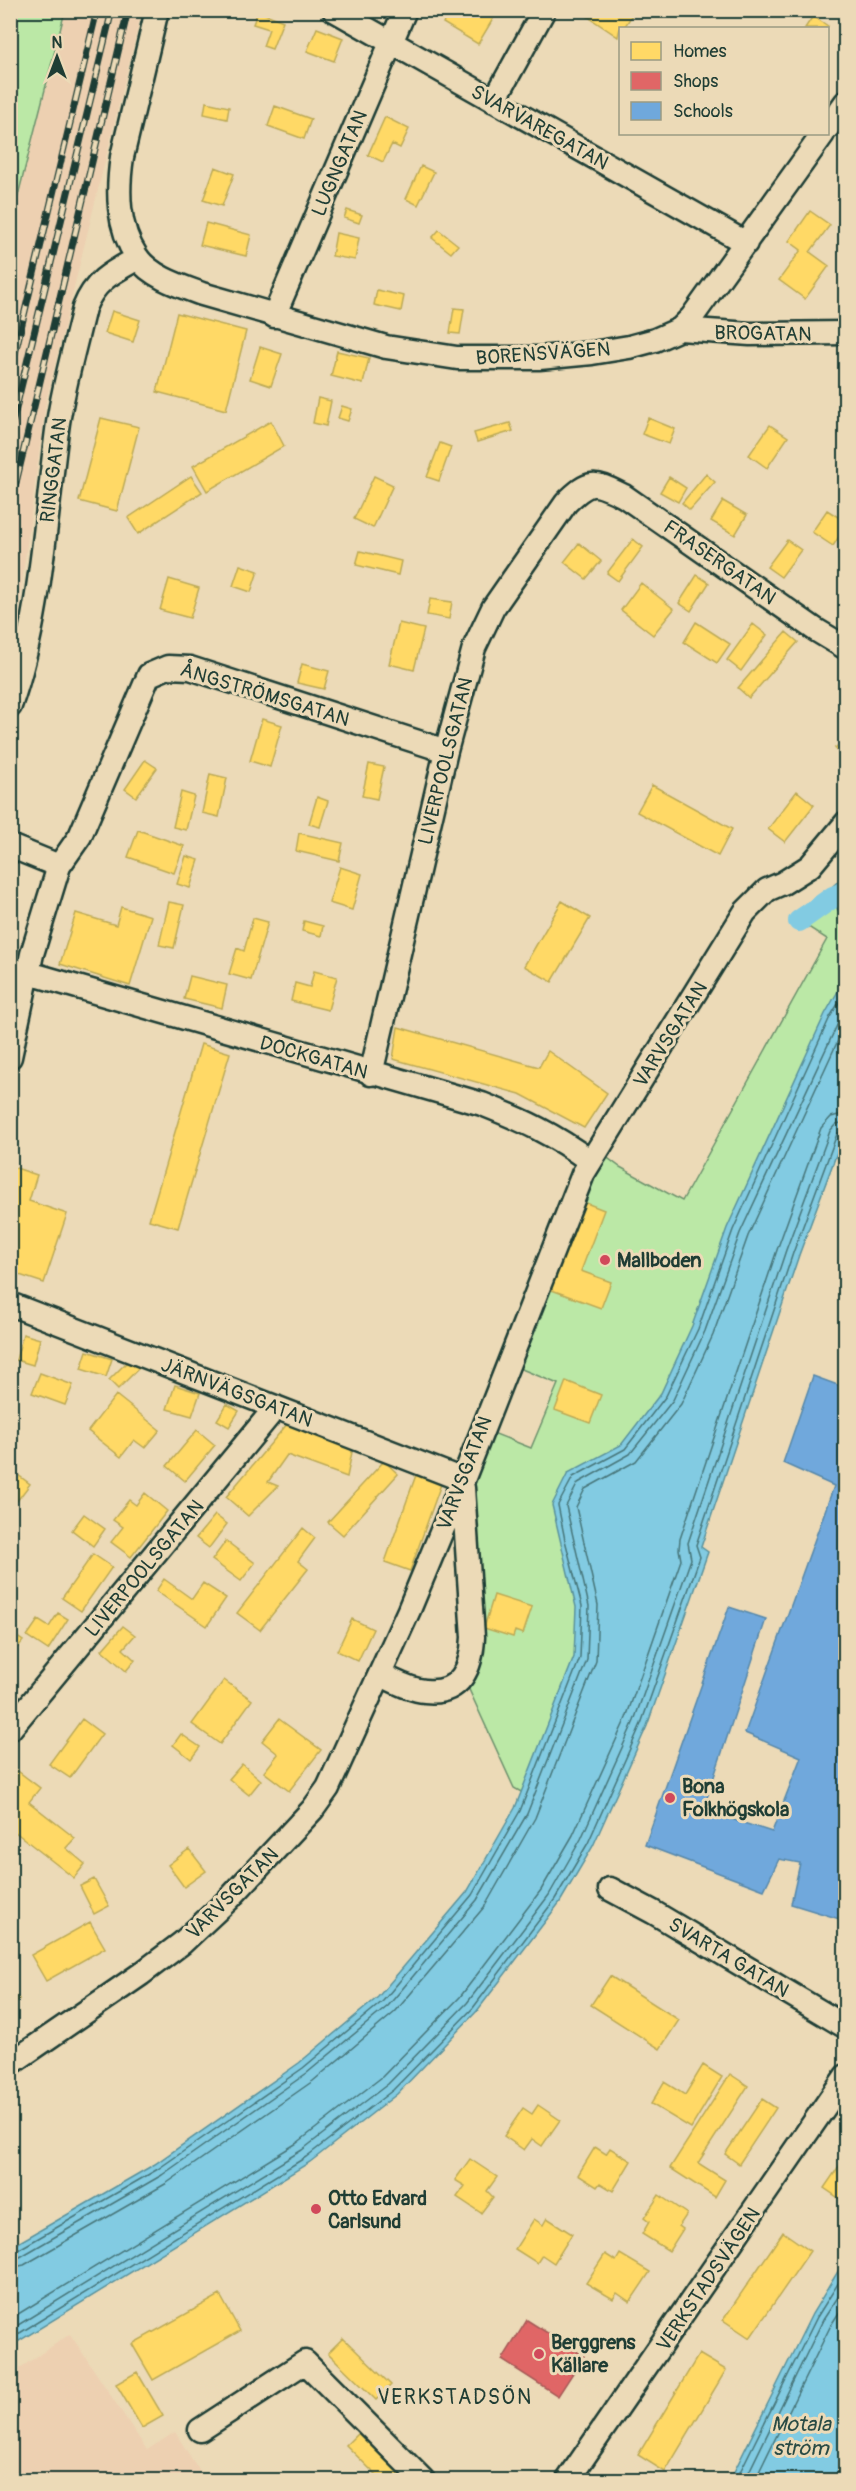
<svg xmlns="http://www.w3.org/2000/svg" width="856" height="2491" viewBox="0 0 856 2491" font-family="Pangolin,sans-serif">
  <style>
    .built { fill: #edd0b1 }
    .green { fill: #bbe8a6; stroke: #6d926d; stroke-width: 1.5 }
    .water { fill: #82cbe2; stroke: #5a929c; stroke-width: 1.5 }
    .homes { fill: #ffd966; stroke: #bcaa57; stroke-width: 1.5 }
    .shops { fill: #e06666; stroke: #a65a57; stroke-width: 1.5 }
    .schools { fill: #6fa8dc; stroke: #5788aa; stroke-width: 1.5 }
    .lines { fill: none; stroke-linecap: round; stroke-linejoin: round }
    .shore { stroke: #47767a; stroke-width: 1.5 }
    .canal { stroke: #82cbe2; stroke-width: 22 }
    .street-casing { stroke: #1f3d34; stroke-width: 27 }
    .street { stroke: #ecdab7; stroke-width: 22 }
    .rail-casing { stroke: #1f3d34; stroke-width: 7 }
    .rail { stroke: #ecdab7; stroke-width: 4.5; stroke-dasharray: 14; stroke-linecap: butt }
    .poi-dot { fill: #d1495b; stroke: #ecdab7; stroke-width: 2 }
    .labels { text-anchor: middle; stroke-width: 6; stroke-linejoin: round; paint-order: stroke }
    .street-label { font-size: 20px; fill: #1f3d34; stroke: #ecdab7 }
    .poi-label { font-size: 20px; font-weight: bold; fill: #1f3d34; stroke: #ecdab7; text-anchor: start }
    .neighbourhood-label { font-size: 21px; letter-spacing: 1.5px; fill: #1f3d34; stroke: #ecdab7 }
    .water-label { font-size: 21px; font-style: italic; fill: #294b45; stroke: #ecdab7 }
  </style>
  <rect width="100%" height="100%" fill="#ecdab7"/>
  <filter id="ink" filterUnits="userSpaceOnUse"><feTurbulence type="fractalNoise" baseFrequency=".0167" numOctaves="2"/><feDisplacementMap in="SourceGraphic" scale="12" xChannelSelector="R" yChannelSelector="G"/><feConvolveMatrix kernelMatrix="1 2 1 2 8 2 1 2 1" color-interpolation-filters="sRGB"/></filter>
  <g filter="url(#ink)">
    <path class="built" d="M65,11H142L46,401L18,612L11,638V223Z
      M70,2334L147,2450L175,2432L205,2480H11V2374Z"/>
    <path class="green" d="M11,10L65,11L11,223L10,11Z
      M845,892V1068L568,1818L514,1788L467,1685L469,1468L483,1429L531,1448L558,1384L507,1363L594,1148L620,1167L682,1201L827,939L799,921L833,897Z"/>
    <path class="water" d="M845,875V904L838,910L833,897L823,895Z
      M845,979V1131L799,1255L701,1547L708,1552L647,1726L593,1846L560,1902L477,2011L397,2094L310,2162L11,2346V2247L155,2164L299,2063L378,1997L467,1892L515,1808L574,1657L576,1607L552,1505L568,1473L621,1445L661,1393L692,1326L727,1228L825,1014Z
      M845,2260V2480H730L812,2314Z"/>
    <path class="homes" d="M451,10H479L493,19L478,44L443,23Z
      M578,10H635L624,28H620L618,37Z
      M258,11L283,21L272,49L263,46L269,29L253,24Z
      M813,16L828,26L826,28H805Z
      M317,28L343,38L334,61L307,51Z
      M206,102L229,107L227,119L204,114Z
      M275,106L311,119L304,139L268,126Z
      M385,117L409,129L400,148L392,144L383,162L368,155Z
      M421,166L434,172L418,205L406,199Z
      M215,167L234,174L222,206L203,200Z
      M347,210L362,215L359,223L344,218Z
      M810,211L830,225L810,252L829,266L805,299L779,280L801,250L789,241Z
      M206,223L251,235L246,256L200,245Z
      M439,230L458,245L451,253L432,238Z
      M336,233L359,238L355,260L332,256Z
      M377,290L404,296L401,311L374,305Z
      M454,308L464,309L460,334L450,333Z
      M112,311L140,320L133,342L105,333Z
      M177,313L246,331L226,410L157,392Z
      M260,347L282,354L271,386L250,379Z
      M337,351L369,358L363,384L331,376Z
      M318,398L331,401L326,426L313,423Z
      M342,406L352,409L348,421L338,418Z
      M101,418L139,427L117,511L79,501Z
      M648,418L675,429L669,444L642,434Z
      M271,421L284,446L207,491L193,466Z
      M510,423L513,431L477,442L474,433Z
      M770,425L788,437L767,468L749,455Z
      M440,443L451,447L439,481L427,477Z
      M706,474L715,482L690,510L682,503Z
      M191,476L202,492L138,534L128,518Z
      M374,476L393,485L373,528L354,519Z
      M669,477L686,488L678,502L660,492Z
      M723,501L747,515L735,535L711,521Z
      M827,510L846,522V526L833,546L812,532Z
      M633,539L643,547L618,581L607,573Z
      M787,540L801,550L781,577L767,567Z
      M579,543L601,561L586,579L564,562Z
      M360,551L401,561L398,575L356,565Z
      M240,565L258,571L251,592L233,586Z
      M697,575L709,583L691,611L679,603Z
      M169,579L199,588L190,618L160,610Z
      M641,583L674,609L653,635L621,610Z
      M430,599L452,602L449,619L427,615Z
      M696,622L730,644L717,663L684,642Z
      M399,623L424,629L414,670L389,664Z
      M753,624L767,635L741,671L727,660Z
      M786,632L798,642L749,698L738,688Z
      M302,664L329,671L324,689L297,683Z
      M262,719L282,725L270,767L250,761Z
      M846,740V763L835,748Z
      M145,760L157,768L136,797L125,789Z
      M369,764L384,767L377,799L362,796Z
      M210,774L227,778L219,817L202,813Z
      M652,785L732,829L718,856L637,812Z
      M797,791L814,805L785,842L768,829Z
      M181,792L194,796L186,830L173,827Z
      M317,797L328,801L320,827L309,824Z
      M138,830L184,846L174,873L128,857Z
      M299,833L343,843L339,861L296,851Z
      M186,856L199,860L190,888L177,884Z
      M340,867L362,874L352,910L329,903Z
      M562,901L590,918L552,982L524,966Z
      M169,902L184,905L174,948L159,945Z
      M121,907L151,916L130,986L60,964L76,913L116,925Z
      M253,918L268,922L251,980L229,974L237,948L244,951Z
      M304,921L323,926L321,936L302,931Z
      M314,971L337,977L328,1010L291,1001L295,983L310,987Z
      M190,976L227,985L222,1008L184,999Z
      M398,1027L539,1067L548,1051L607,1093L584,1128L520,1094L393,1059Z
      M201,1044L230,1053L178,1228L149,1220Z
      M10,1166L37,1175L29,1201L67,1214L44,1283L10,1272Z
      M581,1201L604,1210L581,1271L611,1282L601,1308L549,1289Z
      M23,1334L40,1339L33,1365L16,1360Z
      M87,1351L112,1359L106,1377L81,1369Z
      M132,1357L141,1366L118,1389L109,1380Z
      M40,1373L73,1385L65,1405L32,1393Z
      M566,1381L601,1395L590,1423L555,1410Z
      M175,1385L200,1393L192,1416L167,1409Z
      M116,1395L160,1430L145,1448L134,1440L121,1457L88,1431Z
      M227,1404L239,1411L229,1427L217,1420Z
      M288,1423L353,1447L347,1477L287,1455L268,1482L278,1486L248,1516L226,1497Z
      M197,1430L215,1445L185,1481L167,1466Z
      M384,1461L398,1474L343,1535L328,1522Z
      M10,1469L30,1484L14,1505L10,1502Z
      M416,1475L441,1484L410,1571L385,1562Z
      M145,1493L167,1511L131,1557L111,1542L123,1527L113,1520L129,1500L136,1505Z
      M84,1514L105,1529L93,1546L72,1530Z
      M215,1515L227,1524L209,1548L196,1538Z
      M303,1528L315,1538L298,1561L308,1569L260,1630L237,1613Z
      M226,1541L255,1563L241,1581L212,1560Z
      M93,1554L112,1567L81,1611L62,1598Z
      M164,1579L192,1599L203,1583L226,1598L207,1626L156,1591Z
      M494,1595L532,1607L523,1634L515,1631L513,1637L484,1628Z
      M58,1613L68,1619L48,1650L27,1636L38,1620L49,1627Z
      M352,1619L373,1629L358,1661L337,1651Z
      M123,1626L135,1635L123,1649L135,1660L126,1671L102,1650Z
      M10,1632L23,1641L13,1653L10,1651Z
      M10,1672L17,1677L10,1686Z
      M224,1680L252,1700L220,1744L192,1724Z
      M82,1719L102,1734L70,1778L49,1764Z
      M279,1719L321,1750L289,1791L264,1772L278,1754L262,1741Z
      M181,1734L200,1747L191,1759L173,1745Z
      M242,1764L261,1780L249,1795L229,1779Z
      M10,1765L40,1788L29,1802L75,1838L66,1848L85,1864L74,1878L10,1828Z
      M189,1849L206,1871L184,1887L168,1865Z
      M94,1879L109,1906L94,1914L80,1886Z
      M90,1922L105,1948L46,1981L31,1955Z
      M610,1976L679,2020L660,2049L591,2005Z
      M10,1991L19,1999L10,2008Z
      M703,2065L722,2077L691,2128L651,2104L664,2082L685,2095Z
      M730,2074L748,2086L698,2163L725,2180L715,2197L670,2168Z
      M762,2099L776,2108L739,2164L725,2154Z
      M538,2105L560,2120L542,2146L532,2139L524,2150L504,2136L523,2108L532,2114Z
      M595,2147L606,2154L610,2148L631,2161L613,2191L600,2183L597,2187L578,2175Z
      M846,2156V2203L824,2188Z
      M470,2159L497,2177L487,2191L493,2197L481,2213L457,2197L465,2186L455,2180Z
      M659,2195L687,2214L679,2226L683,2229L669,2251L642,2234L649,2222L644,2218Z
      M547,2218L572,2234L554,2263L542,2255L537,2263L515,2249L534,2219L543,2225Z
      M783,2232L810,2251L750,2338L723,2320Z
      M605,2254L616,2261L620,2254L650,2272L630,2302L617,2293L613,2299L586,2283Z
      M220,2295L240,2331L153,2380L132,2344Z
      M343,2338L391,2385L376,2400L328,2353Z
      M699,2354L726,2370L665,2472L638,2455Z
      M137,2372L163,2416L142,2428L116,2384Z
      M368,2423L416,2470L406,2480H381L346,2445Z"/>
    <path class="shops" d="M527,2320L584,2356L558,2396L502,2360Z"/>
    <path class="schools" d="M813,1376L846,1388V1921L791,1904L800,1863L779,1859L764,1890L645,1845L729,1607L766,1619L703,1810L772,1832L801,1757L745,1733L834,1486L783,1463Z"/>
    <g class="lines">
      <path class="shore" d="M10,2252L16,2251L158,2169L303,2068L383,2001L472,1895L520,1811L580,1658L582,1606L565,1540L558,1505L573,1477L625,1449L666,1396L698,1329L733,1230L830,1017L846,991
        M10,2259L20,2257L162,2175L307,2073L388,2006L477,1900L527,1814L587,1660L589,1606L566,1506L578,1483L630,1454L673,1400L705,1331L740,1233L846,1006
        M10,2268L24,2265L167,2183L313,2081L395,2012L485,1906L535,1818L596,1661L598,1605L576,1507L585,1489L636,1461L681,1404L713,1335L748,1236L846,1023
        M10,2319L297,2143L382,2077L460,1997L541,1890L573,1835L626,1718L681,1560L679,1549L680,1539L778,1247L821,1128L831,1117L846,1113
        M10,2330L302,2150L388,2084L467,2003L549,1895L581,1839L634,1721L691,1559L688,1543L786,1250L830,1131L836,1124L846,1122
        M10,2339L306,2157L393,2090L473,2008L555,1899L588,1843L641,1724L700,1557L696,1545L793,1253L837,1134L846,1129
        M736,2480L817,2317L846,2271
        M745,2480L823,2320L846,2285
        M755,2480L831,2325L846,2302"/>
      <path class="canal" d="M799,921L833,897L846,892"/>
      <defs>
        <path id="street" d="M157,10L122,157C117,191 117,227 137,257C151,277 180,286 202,294L386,347L457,358H539L592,353L629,347L655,340L680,329L692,317L823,134
          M334,10L746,243
          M494,101L544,10
          M828,127L846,102
          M274,316L405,10
          M680,329L750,334L846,333
          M10,706C42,615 45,518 58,423C64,384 75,346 84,308C95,280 113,272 138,258
          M10,846L59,866
          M29,973L482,1104C525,1121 553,1134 590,1161
          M10,1057L32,954L59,866L80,836L149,675L168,667L190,668L446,751
          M371,1074L446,751L474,648L493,608L566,503C591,478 595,482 624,496L816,630L846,648
          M10,1304L463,1480
          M381,1675C395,1681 410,1690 425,1691C461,1695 472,1667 473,1637L463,1488
          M10,1729L276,1407
          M610,1889L653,1912L846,2027
          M10,2064L141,1974L182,1943L228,1900L313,1809L328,1788L409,1610L463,1480L583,1174L745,912L767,890L783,883L810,866L846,823
          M200,2430L305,2362L423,2480
          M568,2480L846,2076"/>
      </defs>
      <use href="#street" class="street-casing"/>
      <use href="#street" class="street"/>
      <defs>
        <path id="rail" d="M10,374L97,10
          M10,433L112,10
          M10,508L128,10"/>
      </defs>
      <use href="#rail" class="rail-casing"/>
      <use href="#rail" class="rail"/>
    </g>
  </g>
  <g class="poi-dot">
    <circle cx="605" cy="1260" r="6"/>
    <circle cx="670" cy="1798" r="6"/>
    <circle cx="316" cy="2209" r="6"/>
    <circle cx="539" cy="2354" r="6"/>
  </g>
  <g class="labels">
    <g class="street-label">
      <text transform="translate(540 127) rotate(29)" y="7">SVARVAREGATAN</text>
      <text transform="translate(339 163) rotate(-67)" y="7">LUGNGATAN</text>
      <text transform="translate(763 333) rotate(1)" y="7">BROGATAN</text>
      <text transform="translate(543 353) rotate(-4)" y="7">BORENSVÄGEN</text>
      <text transform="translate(53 470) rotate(-83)" y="7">RINGGATAN</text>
      <text transform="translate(720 562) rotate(35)" y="7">FRASERGATAN</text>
      <text transform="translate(265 694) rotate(17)" y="7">ÅNGSTRÖMSGATAN</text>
      <text transform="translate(445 761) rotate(-76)" y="7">LIVERPOOLSGATAN</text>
      <text transform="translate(670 1034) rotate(-58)" y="7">VARVSGATAN</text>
      <text transform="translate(314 1057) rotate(16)" y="7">DOCKGATAN</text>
      <text transform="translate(237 1392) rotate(21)" y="7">JÄRNVÄGSGATAN</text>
      <text transform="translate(464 1473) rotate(-69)" y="7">VARVSGATAN</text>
      <text transform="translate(144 1568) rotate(-50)" y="7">LIVERPOOLSGATAN</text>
      <text transform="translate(232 1893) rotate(-45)" y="7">VARVSGATAN</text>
      <text transform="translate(729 1957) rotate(31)" y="7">SVARTA GATAN</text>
      <text transform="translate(708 2279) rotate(-56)" y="7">VERKSTADSVÄGEN</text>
    </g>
    <g class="poi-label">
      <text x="617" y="1267">Mallboden</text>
      <text x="682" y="1793">Bona<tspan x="682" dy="23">Folkhögskola</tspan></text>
      <text x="328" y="2205">Otto Edvard<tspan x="328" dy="23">Carlsund</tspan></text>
      <text x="551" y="2349">Berggrens<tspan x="551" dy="23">Källare</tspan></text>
    </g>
    <g class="neighbourhood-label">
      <text x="455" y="2404">VERKSTADSÖN</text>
    </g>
    <g class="water-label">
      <text x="801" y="2431">Motala<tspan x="801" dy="24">ström</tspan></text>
    </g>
  </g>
  <rect width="856" height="2491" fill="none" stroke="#ecdab7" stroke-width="36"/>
  <rect x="18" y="18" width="820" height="2455" fill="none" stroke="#1f3d34" stroke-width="2" filter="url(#ink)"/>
  <rect x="619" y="27" width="210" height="108" fill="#ecdab7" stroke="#9a9b83" stroke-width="1.5"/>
  <rect x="631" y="42" width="30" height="18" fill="#ffd966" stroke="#9a9b83" stroke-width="1.5"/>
  <text x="673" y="57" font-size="18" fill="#1f3d34">Homes</text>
  <rect x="631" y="72" width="30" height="18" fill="#e06666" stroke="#9a9b83" stroke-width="1.5"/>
  <text x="673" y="87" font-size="18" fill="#1f3d34">Shops</text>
  <rect x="631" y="102" width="30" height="18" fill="#6fa8dc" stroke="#9a9b83" stroke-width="1.5"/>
  <text x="673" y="117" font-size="18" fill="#1f3d34">Schools</text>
  <g transform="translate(57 57)" stroke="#ecdab7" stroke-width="4.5" paint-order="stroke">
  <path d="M0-4.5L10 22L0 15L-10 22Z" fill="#1f3d34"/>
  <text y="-9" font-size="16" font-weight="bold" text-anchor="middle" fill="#1f3d34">N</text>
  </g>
</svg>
